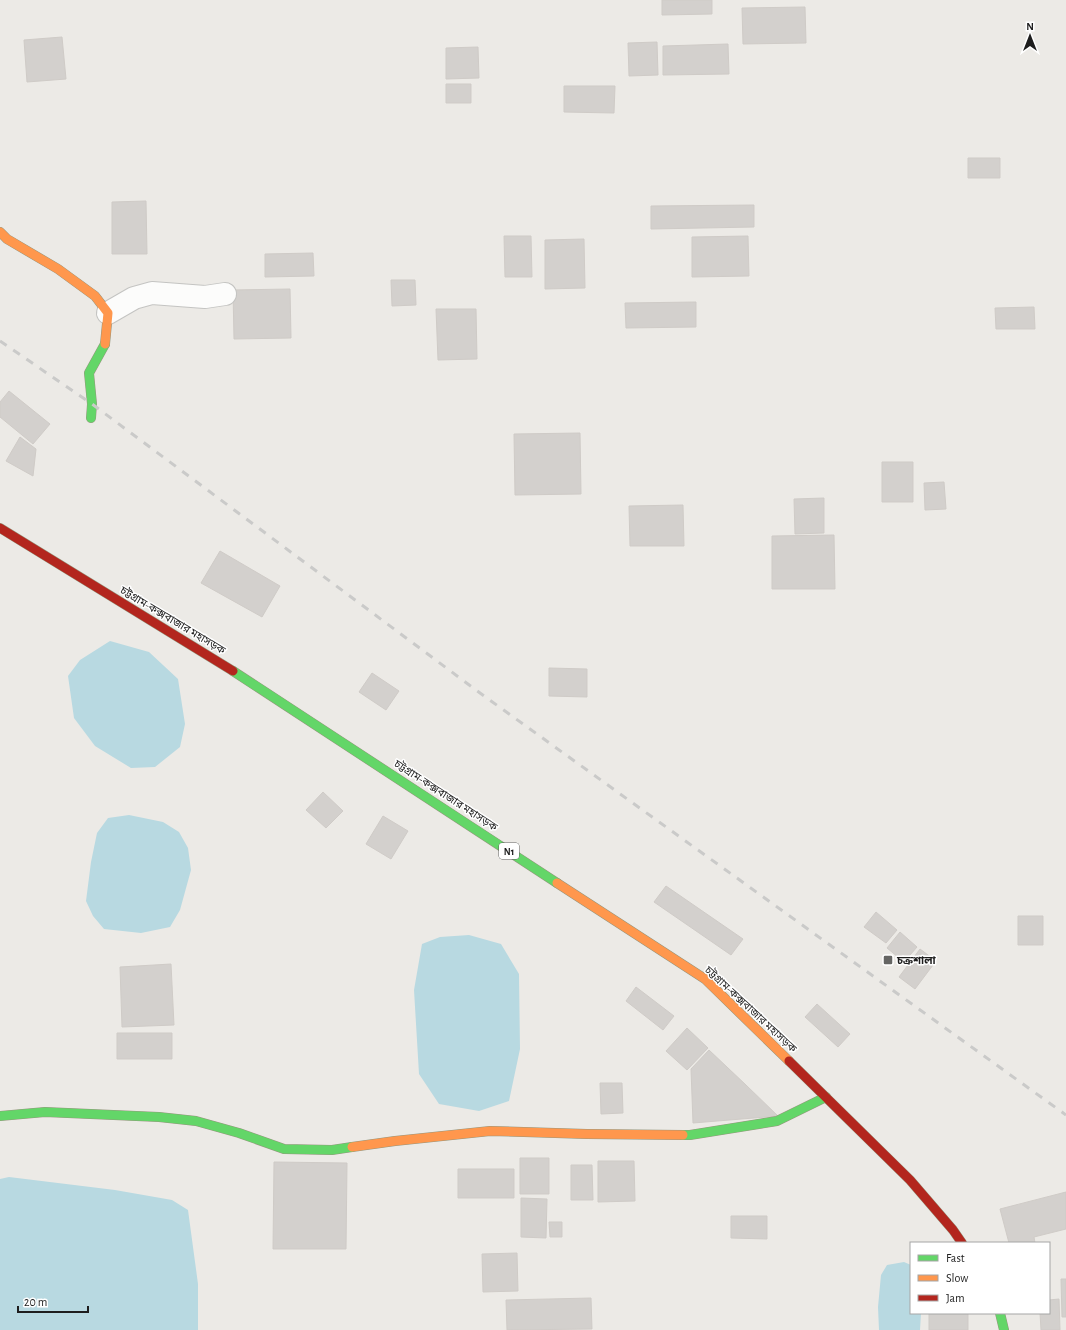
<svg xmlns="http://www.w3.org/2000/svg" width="1066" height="1330" viewBox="0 0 1066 1330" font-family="'Alegreya Sans','Noto Sans Bengali',sans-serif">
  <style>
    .water { fill: #b8d9e1 }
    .building { fill: #d3d0cd; stroke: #cfcbc7 }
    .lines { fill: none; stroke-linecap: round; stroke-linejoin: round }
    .street-casing { stroke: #c4c4c2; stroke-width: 24 }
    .fast-casing { stroke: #95967d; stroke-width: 10 }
    .slow-casing { stroke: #95967d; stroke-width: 10 }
    .jam-casing { stroke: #95967d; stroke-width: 10 }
    .street { stroke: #fcfcfb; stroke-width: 22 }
    .fast { stroke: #63d668; stroke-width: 9 }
    .slow { stroke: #ff974d; stroke-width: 9 }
    .jam { stroke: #b3261e; stroke-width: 9 }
    .rail { stroke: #cacac9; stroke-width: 3; stroke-dasharray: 8 8; stroke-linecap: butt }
    .poi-dot { fill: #656563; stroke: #fff; stroke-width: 1.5 }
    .labels { text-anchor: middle; stroke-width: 3; stroke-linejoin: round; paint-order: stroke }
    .shield { fill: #fff; stroke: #616161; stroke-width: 1 }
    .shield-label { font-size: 10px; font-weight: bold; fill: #1d1d1d }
    .street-label { font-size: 11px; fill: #1d1d1d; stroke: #fff }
    .poi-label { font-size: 11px; font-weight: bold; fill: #1d1d1d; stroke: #fff; text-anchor: start }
  </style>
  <rect width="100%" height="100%" fill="#eceae6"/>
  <path class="water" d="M110,641L149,652L178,679L185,724L180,747L155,767L131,768L95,746L74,718L68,676L80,660Z
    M129,815L163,822L179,832L188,848L191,870L180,910L170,927L141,933L104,929L93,916L86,901L91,862L97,833L108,818Z
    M469,935L501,944L519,974L520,1049L509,1101L479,1111L439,1104L419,1074L414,990L422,944L440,937Z
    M9,1177L115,1190L172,1200L188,1210L198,1284V1330H0V1179Z
    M904,1262L911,1265V1313H921L920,1330H879L878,1307L881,1275L887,1265Z"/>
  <path class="building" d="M662,0H712V14L662,15Z
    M805,7L806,43L743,44L742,8Z
    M62,37L66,79L27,82L24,40Z
    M657,42L658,75L629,76L628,43Z
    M728,44L729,74L663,75V46Z
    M478,47L479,78L446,79V48Z
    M446,84H471V103H446Z
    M564,86H615L614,113L564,112Z
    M968,158H1000V178H968Z
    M146,201L147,254H112V202Z
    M754,205V227L651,229V206Z
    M504,236H531L532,277H505Z
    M748,236L749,276L692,277V237Z
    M584,239L585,288L545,289V240Z
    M313,253L314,276L265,277V254Z
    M391,280H415L416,305L392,306Z
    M290,289L291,338L234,339L233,290Z
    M696,302V327L626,328L625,303Z
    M1034,307L1035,329H996L995,308Z
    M436,309H476L477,359L438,360Z
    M9,391L50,424L33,444L0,417V402Z
    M580,433L581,494L515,495L514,434Z
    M20,437L36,449L33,476L6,461Z
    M882,462H913V502H882Z
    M944,482L946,509L925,510L924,483Z
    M824,498V533L795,534L794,499Z
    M683,505L684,546H630L629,506Z
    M834,535L835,589H772V536Z
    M220,551L280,586L262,617L201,583Z
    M549,668L587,669V697L549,696Z
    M372,673L399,691L386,710L359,692Z
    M323,792L343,811L326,828L306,810Z
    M383,816L408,831L391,859L366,844Z
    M666,886L743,939L731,955L654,902Z
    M876,912L897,930L886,943L864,927Z
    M1018,916H1043V945H1018Z
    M900,932L917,947L904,962L887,948Z
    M920,949L936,961L915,989L899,977Z
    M171,964L174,1025L122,1027L120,967Z
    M636,987L674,1016L663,1030L626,1001Z
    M817,1004L850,1034L838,1047L805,1017Z
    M687,1028L708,1048L687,1070L666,1051Z
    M117,1033H172V1059H117Z
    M709,1050L746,1085L778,1116L693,1123L691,1069Z
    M600,1083H622L623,1113L601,1114Z
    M520,1158H549V1194H520Z
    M598,1161H634L635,1201L598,1202Z
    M274,1162L347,1163L346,1249H273Z
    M571,1165H592L593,1200H571Z
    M458,1169H514V1198H458Z
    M1066,1192V1229L1034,1237L1035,1243H1009L1000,1209Z
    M521,1198L547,1199L546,1238L521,1237Z
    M731,1216H767V1239L731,1238Z
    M549,1222H562V1237H550Z
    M517,1253L518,1291L483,1292L482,1254Z
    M1061,1279H1066V1317H1062Z
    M591,1298L592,1329L507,1330L506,1300Z
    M1059,1299L1060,1330H1041L1040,1313H1049V1300Z
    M929,1313H968V1330H929Z"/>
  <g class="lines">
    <defs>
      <path id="street" d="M108,313L134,298L152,293L205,297L225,294"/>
      <path id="fast" d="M91,418L92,404L89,373L105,344
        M233,671L557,883
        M0,1116L45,1112L159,1117L196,1121L239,1133L284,1149L332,1150L352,1147
        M683,1135H690L777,1121L826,1097
        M1000,1313L1004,1330"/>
      <path id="slow" d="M0,232L7,239L58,269L95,296L108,313L105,344
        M557,883L705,979L789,1061
        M352,1147L395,1141L490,1131L587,1134L683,1135"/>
      <path id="jam" d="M0,528L233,671
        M789,1061L910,1180L953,1230L962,1243"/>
    </defs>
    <use href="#street" class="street-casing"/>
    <use href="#fast" class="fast-casing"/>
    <use href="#slow" class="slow-casing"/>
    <use href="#jam" class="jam-casing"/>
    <use href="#street" class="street"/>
    <use href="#fast" class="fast"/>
    <use href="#slow" class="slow"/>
    <use href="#jam" class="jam"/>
    <path class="rail" d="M0,341L92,404L480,693L1066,1115"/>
  </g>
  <rect class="poi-dot" x="883" y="955" width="10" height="10" rx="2"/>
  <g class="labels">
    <rect class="shield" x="499" y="843" width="20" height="16" rx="3"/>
    <g class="shield-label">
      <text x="509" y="855">N1</text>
    </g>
    <g class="street-label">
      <text transform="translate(173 620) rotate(31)" y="4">চট্টগ্রাম-কক্সবাজার মহাসড়ক</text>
      <text transform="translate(446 795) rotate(33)" y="4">চট্টগ্রাম-কক্সবাজার মহাসড়ক</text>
      <text transform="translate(751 1009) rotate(43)" y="4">চট্টগ্রাম-কক্সবাজার মহাসড়ক</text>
    </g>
    <g class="poi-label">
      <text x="897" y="964">চক্রশালা</text>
    </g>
  </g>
  <rect x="910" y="1242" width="140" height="72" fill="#ffffff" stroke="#a5a5a5"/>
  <rect x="918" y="1255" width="20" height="6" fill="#63d668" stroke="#a5a5a5"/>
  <text x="946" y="1262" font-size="12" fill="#1d1d1d">Fast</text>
  <rect x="918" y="1275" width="20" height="6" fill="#ff974d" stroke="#a5a5a5"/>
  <text x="946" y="1282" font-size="12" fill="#1d1d1d">Slow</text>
  <rect x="918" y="1295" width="20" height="6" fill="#b3261e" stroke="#a5a5a5"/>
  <text x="946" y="1302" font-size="12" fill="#1d1d1d">Jam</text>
  <g transform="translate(1030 36)" stroke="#ffffff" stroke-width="3" paint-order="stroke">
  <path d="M0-3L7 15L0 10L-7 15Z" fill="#1d1d1d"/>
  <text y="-6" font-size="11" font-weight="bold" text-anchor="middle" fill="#1d1d1d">N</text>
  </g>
  <path d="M18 1306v6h70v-6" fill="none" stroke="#1d1d1d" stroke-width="2"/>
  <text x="24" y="1306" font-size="12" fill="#1d1d1d" stroke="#ffffff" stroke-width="3" paint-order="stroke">20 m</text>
</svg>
